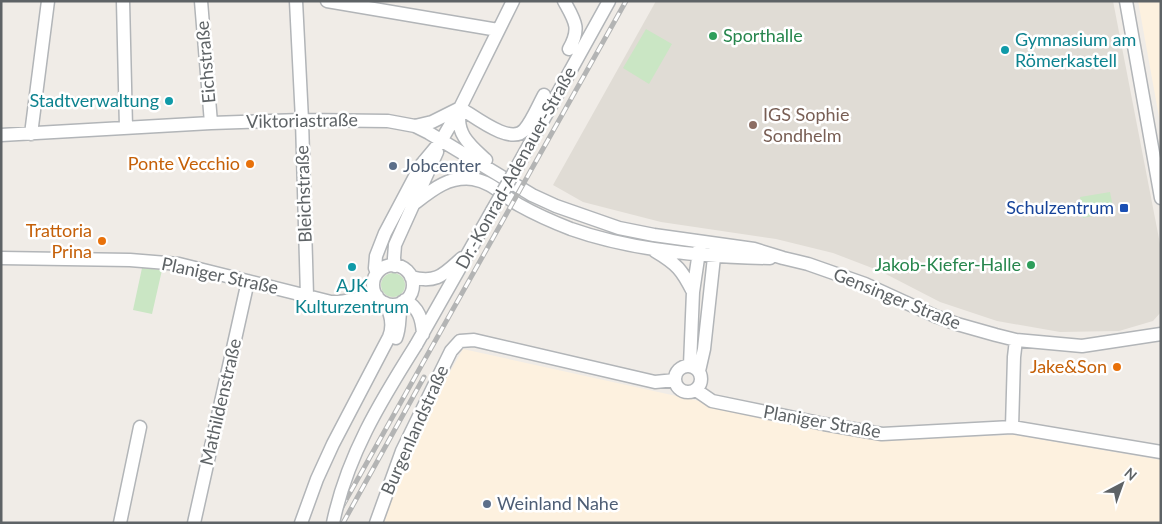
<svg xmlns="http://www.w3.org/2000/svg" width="1162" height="524" font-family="Lato,sans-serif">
<rect width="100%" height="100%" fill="#f0ece7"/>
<!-- commercial -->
<path fill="#fdf1df" d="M1138 1H1161V128Z
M463 349 876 440 1014 435 1161 460V523H384L403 454Z"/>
<!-- education -->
<path fill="#e0dcd5" d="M656 1H1113L1161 249V312L1153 321 1119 331 1060 332 997 321 940 302 880 271 833 253 776 239 661 222 583 202 553 185Z"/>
<!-- green -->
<path fill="#cae6c4" d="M646 29 672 44 649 84 623 68Z
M1110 192 1114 212 1083 218 1080 197Z
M142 268 162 270 152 314 133 310Z
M381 285a12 12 0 1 1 24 0a12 12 0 1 1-24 0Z"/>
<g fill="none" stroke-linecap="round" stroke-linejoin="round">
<!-- minor casing -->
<g stroke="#b2b5b8" stroke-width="15">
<path id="minor" d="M123 1 126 128
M201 1 211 123
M296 1 302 120 307 296
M327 1 498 30
M564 1C575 21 581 28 569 49
M1126 1 1161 198
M460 108C474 116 512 147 525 129 533 119 538 106 544 95
M460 111C455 134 471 146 486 160
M415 126 432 122 458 109
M31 134 48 1
M1 135 211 123 302 120 388 121 415 126 429 133 532 195 556 206 619 228 654 235 754 249 783 258 808 264 865 284 935 316 957 324 996 335 1016 340 1082 346 1161 334
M517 167 609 1
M415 203C433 189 449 176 473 179 492 182 503 196 519 205 535 214 553 222 571 229 633 251 704 257 770 258
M655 251C677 264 682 270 693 292
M1 258 130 260 179 264 331 302C347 303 361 296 377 296
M373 285a20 20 0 1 1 40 0a20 20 0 1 1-40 0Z
M395 266 394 258 395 245 437 152
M377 273 375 268 376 256 385 233 421 165 441 141 460 108 513 1
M411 277C437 284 444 274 462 258
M405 300C419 308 422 319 423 334
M396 338C401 326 398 314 402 302
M416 345 492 211
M690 365 693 292 700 245
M675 379a13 13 0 1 1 26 0a13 13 0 1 1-26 0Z
M699 371 704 349 715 248
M696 390 712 401 824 424 882 434 1012 427 1161 452
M1012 427 1014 357 1016 340
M120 523 140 427
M194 523 248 281
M301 523 317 479 333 444 389 337C394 325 391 314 385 303
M376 523 402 451 451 351 460 341 474 340 655 382 675 380"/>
</g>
<!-- minor -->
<use href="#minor" stroke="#fff" stroke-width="12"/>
<!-- rail casing -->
<g stroke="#b3b4b4" stroke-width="5">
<path id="rail" d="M333 523 626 1
M343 523 424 377"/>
</g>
<!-- rail -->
<use href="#rail" stroke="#fff" stroke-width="3" stroke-dasharray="9" stroke-linecap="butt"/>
<!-- minor-bridge casing -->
<g stroke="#b2b5b8" stroke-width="15" stroke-linecap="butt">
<path id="minor-bridge" d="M492 211 517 167
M333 523C347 456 380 402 416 345"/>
</g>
<!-- minor-bridge -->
<use href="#minor-bridge" stroke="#fff" stroke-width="12"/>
</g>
<!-- markers -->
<g fill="#2e9e5b" stroke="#fff" stroke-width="2">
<circle cx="713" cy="36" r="5"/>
<circle cx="1031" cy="265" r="5"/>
</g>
<g fill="#0f9aa8" stroke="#fff" stroke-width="2">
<circle cx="1005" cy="50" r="5"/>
<circle cx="169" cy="101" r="5"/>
<circle cx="352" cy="267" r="5"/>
</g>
<circle fill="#8d6e63" stroke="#fff" stroke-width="2" cx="753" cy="125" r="5"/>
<g fill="#e8710a" stroke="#fff" stroke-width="2">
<circle cx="250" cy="164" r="5"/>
<circle cx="102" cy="241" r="5"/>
<circle cx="1117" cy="367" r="5"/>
</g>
<g fill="#5c6f8a" stroke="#fff" stroke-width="2">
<circle cx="393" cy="166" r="5"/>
<circle cx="487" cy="504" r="5"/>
</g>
<rect fill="#1a4fb4" stroke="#fff" stroke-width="2" x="1119" y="203" width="10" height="10" rx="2.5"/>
<g text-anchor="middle" stroke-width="5" stroke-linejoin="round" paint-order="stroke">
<!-- leisure labels -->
<g font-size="18" fill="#27864d" stroke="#fff" text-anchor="start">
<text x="723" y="42">Sporthalle</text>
<text x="1021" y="271" text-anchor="end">Jakob-Kiefer-Halle</text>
</g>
<!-- culture labels -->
<g font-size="18" fill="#0d838f" stroke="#fff" text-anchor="start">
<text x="1015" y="46">Gymnasium am<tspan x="1015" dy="21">Römerkastell</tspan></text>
<text x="159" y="107" text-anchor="end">Stadtverwaltung</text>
<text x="352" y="292" text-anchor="middle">AJK<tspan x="352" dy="21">Kulturzentrum</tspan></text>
</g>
<!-- street labels -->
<g font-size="18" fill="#5e6366" stroke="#fff">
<text transform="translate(206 62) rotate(-95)" y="6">Eichstraße</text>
<text transform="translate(302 121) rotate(-1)" y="6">Viktoriastraße</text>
<text transform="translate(516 168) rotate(-61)" y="6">Dr.-Konrad-Adenauer-Straße</text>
<text transform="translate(304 194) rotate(-92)" y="6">Bleichstraße</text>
<text transform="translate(220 276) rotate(12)" y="6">Planiger Straße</text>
<text transform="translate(897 299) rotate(22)" y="6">Gensinger Straße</text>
<text transform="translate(221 402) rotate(-77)" y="6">Mathildenstraße</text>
<text transform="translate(822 422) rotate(10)" y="6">Planiger Straße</text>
<text transform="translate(415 430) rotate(-66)" y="6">Burgenlandstraße</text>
</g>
<!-- education labels -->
<g font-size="18" fill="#785e54" stroke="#fff" text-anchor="start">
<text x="763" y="121">IGS Sophie<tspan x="763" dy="21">Sondhelm</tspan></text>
</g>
<!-- food labels -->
<g font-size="18" fill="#c56008" stroke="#fff" text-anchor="end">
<text x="240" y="170">Ponte Vecchio</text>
<text x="92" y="237">Trattoria<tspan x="92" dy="21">Prina</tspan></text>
<text x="1107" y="373">Jake&amp;Son</text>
</g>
<!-- service labels -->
<g font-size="18" fill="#4e5e75" stroke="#fff" text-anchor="start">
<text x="403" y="172">Jobcenter</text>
<text x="497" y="510">Weinland Nahe</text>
</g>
<!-- transit labels -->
<g font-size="18" fill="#164399" stroke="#fff" text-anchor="end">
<text x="1114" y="214">Schulzentrum</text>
</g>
</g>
<!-- border -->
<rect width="1162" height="524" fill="none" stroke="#5e6366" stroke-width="5"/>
<!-- north arrow -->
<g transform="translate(1122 484) rotate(41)" stroke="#ffffff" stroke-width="4" paint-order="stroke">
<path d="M0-4L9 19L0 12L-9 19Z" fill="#5e6366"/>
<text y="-8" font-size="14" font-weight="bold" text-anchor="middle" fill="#5e6366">N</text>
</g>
</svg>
